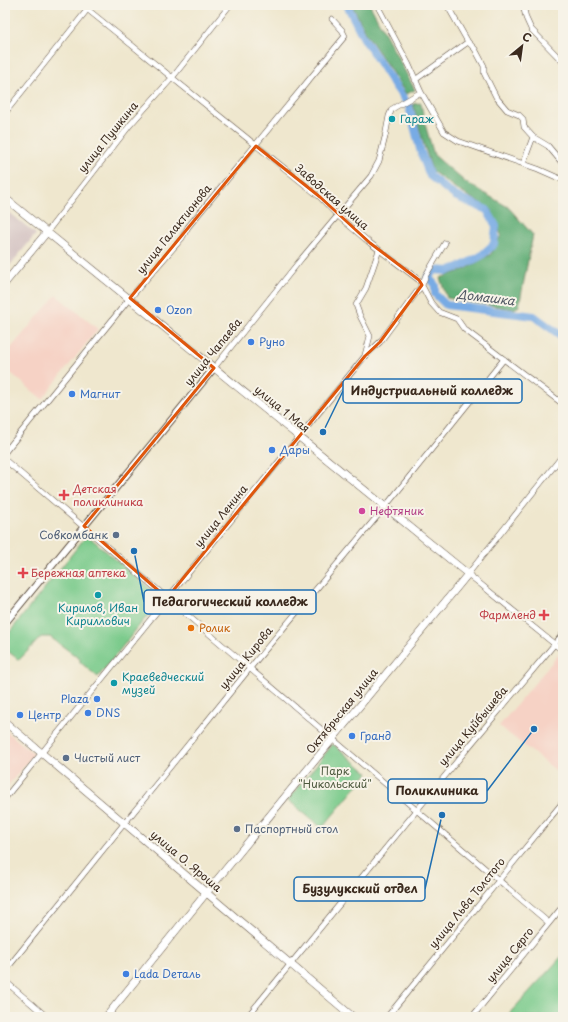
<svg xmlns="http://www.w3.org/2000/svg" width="568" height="1022" font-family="'Playpen Sans',sans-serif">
<rect width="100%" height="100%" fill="#f7f3e8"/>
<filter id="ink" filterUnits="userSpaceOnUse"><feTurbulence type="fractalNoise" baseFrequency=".025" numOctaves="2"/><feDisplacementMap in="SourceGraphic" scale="8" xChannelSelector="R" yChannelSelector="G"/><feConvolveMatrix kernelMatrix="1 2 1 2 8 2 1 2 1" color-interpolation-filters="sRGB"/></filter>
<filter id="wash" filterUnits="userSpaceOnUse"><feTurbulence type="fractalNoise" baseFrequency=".012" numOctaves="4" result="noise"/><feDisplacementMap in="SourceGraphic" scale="16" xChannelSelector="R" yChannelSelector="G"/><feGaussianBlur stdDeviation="0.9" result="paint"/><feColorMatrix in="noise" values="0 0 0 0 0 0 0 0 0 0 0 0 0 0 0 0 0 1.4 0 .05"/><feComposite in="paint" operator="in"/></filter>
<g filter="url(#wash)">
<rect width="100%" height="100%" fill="#efe7ce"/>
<!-- built -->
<path fill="#f6d2c5" d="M56 295 98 329 42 399 5 368V355Z
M558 655 563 660V776L499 726Z
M5 730 34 754 5 789Z"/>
<!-- industrial -->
<path fill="#d1bfbf" d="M5 209 36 234 5 271Z"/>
<!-- green -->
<path fill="#7bcb8c" stroke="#5b7a55" d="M87 535 157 595 159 601 98 677 80 662V659L50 637H41L19 660 5 649V638Z
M333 744 368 773 322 828 288 800Z
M563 955V1017H506Z"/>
<!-- forest -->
<path fill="#64af78" stroke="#506c4b" d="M352 5H370L415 90 406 94 366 33Z
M421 103 425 124 434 155 465 182 508 207 533 235 519 306 514 309 447 298 440 278 466 269 491 254 501 235 491 209 459 191 432 171 422 138 413 104Z"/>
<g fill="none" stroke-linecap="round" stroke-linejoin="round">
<!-- river -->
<path stroke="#78abe4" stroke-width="8" d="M347 5 363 37 390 79 409 106 421 153 430 176 455 196 487 210 496 226 494 244 481 256 464 265 448 271 435 270 428 277 435 285V294L446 305 534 316 563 337"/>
</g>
</g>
<g filter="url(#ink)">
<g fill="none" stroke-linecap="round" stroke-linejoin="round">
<!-- minor casing -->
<g stroke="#564638" stroke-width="6">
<path id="minor" d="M82 5 320 197 338 216 370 243 419 280 431 303 439 312 457 319 464 329 563 404
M377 5 409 65 421 92 444 132 458 141 538 169 563 180
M447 5 468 42 475 49 484 66V73L496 97 507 110 519 115 523 119 524 127 533 137 548 146 563 164
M523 5 526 18 531 29 563 62
M415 80 468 42
M5 113 91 5
M523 164 533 137
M47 232 130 125 172 78 230 5
M365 355 370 336 360 316 356 305 366 288 379 250
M214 368 302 258 371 176 379 161 385 137 389 116 392 109 421 92
M5 452 130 298 182 238 188 227 345 36 342 30 332 19
M563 455 468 574 563 651
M5 460 549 923
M5 798 299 437 365 356 380 342 422 285 426 275 445 243
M5 971 250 668 385 507 504 359
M5 981 47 1017
M247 1017 472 743 563 634
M387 1017 563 802
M472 1017 563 906"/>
</g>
<!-- tertiary casing -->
<g stroke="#564638" stroke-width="8">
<path id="tertiary" d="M5 623 214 368"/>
</g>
<!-- secondary casing -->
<g stroke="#564638" stroke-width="8">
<path id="secondary" d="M5 198C160 323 314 449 468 574L207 892 106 1017
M5 283 47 232
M5 722 353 1017"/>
</g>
<!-- minor -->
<use href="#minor" stroke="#fff" stroke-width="5"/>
<!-- tertiary -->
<use href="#tertiary" stroke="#fff" stroke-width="6"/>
<!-- secondary -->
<use href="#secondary" stroke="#fff" stroke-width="7"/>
</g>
</g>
<!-- marked area -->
<path fill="none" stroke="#df570d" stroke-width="3" stroke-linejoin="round" d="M256 146 320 197 370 243 419 280 422 285 380 342 365 356 167 598 84 526 214 368 130 298Z"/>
<!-- markers -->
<g fill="#0f9aa8" stroke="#f7f3e8" stroke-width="1.5">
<circle cx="392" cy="119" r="4"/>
<circle cx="98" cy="595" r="4"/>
<circle cx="114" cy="683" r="4"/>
</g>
<g fill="#3f7fe0" stroke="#f7f3e8" stroke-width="1.5">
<circle cx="158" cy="310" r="4"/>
<circle cx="251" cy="342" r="4"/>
<circle cx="72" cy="394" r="4"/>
<circle cx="272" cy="450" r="4"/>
<circle cx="97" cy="699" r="4"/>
<circle cx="88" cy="713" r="4"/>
<circle cx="20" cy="715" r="4"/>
<circle cx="352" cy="736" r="4"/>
<circle cx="126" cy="974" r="4"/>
</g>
<g fill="#e0444e" stroke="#f7f3e8" stroke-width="1.5">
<path d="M62 489h4v4h4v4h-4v4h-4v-4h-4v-4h4z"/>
<path d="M21 567h4v4h4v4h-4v4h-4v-4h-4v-4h4z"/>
<path d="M542 609h4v4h4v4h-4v4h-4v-4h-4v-4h4z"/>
</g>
<circle fill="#d1479c" stroke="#f7f3e8" stroke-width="1.5" cx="362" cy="511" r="4"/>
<g fill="#5c6f8a" stroke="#f7f3e8" stroke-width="1.5">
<circle cx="116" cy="535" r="4"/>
<circle cx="66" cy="758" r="4"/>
<circle cx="237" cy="829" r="4"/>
</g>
<circle fill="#e8710a" stroke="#f7f3e8" stroke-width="1.5" cx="191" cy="628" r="4"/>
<g text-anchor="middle" stroke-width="4" stroke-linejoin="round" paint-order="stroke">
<!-- culture labels -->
<g font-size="11" fill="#0d838f" stroke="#f7f3e8" text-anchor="start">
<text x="400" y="123">Гараж</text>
<text x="98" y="612" text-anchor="middle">Кирилов, Иван<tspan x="98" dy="13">Кириллович</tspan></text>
<text x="122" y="681">Краеведческий<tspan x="122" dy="13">музей</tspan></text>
</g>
<!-- street labels -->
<g font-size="11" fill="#3b2a1e" stroke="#f7f3e8">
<text transform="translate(108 137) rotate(-51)" y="4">улица Пушкина</text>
<text transform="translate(332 197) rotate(41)" y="4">Заводская улица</text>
<text transform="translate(174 229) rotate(-51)" y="4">улица Галактионова</text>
<text transform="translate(213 352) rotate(-51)" y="4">улица Чапаева</text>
<text transform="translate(282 409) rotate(39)" y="4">улица 1 Мая</text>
<text transform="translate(221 516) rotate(-51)" y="4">улица Ленина</text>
<text transform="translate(246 658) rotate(-51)" y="4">улица Кирова</text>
<text transform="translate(342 711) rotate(-51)" y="4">Октябрьская улица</text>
<text transform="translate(473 726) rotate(-50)" y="4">улица Куйбышева</text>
<text transform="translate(186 861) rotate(40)" y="4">улица О. Яроша</text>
<text transform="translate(467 903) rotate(-51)" y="4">улица Льва Толстого</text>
<text transform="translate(510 955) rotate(-51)" y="4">улица Серго</text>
</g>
<!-- shop labels -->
<g font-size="11" fill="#366cbe" stroke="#f7f3e8" text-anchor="start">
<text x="166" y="314">Ozon</text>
<text x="259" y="346">Руно</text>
<text x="80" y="398">Магнит</text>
<text x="280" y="454">Дары</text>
<text x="89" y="703" text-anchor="end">Plaza</text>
<text x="96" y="717">DNS</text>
<text x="28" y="719">Центр</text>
<text x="360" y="740">Гранд</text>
<text x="134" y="978">Lada Dеталь</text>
</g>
<!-- health labels -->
<g font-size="11" fill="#be3a42" stroke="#f7f3e8" text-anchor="start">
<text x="73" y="493">Детская<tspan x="73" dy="13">поликлиника</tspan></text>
<text x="31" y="577">Бережная аптека</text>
<text x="536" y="619" text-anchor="end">Фармленд</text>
</g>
<!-- hotel labels -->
<g font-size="11" fill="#b23c85" stroke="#f7f3e8" text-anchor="start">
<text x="370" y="515">Нефтяник</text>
</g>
<!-- service labels -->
<g font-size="11" fill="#4e5e75" stroke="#f7f3e8" text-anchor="start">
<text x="108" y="539" text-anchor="end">Совкомбанк</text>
<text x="74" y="762">Чистый лист</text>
<text x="245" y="833">Паспортный стол</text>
</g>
<!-- food labels -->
<g font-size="11" fill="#c56008" stroke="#f7f3e8" text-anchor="start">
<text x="199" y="632">Ролик</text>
</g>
<!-- park labels -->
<g font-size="11" fill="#4e5a3f" stroke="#f7f3e8">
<text x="335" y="775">Парк<tspan x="335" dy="13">"Никольский"</tspan></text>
</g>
<!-- water labels -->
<g font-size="12" font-style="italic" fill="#505763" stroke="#f7f3e8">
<text transform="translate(486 298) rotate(7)" y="4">Домашка</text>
</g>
</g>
<!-- callouts -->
<path fill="none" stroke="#1f6fb2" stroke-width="1.5" d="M323 432L343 391M134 551L144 602M534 729L487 791M442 815L425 889"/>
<g fill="#1f6fb2" stroke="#f7f3e8" stroke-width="1.5">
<circle cx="323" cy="432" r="4"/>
<circle cx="134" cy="551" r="4"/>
<circle cx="534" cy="729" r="4"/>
<circle cx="442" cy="815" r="4"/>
</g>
<g fill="#f7f3e8" stroke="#1f6fb2" stroke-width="1.5">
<rect x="343" y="379" width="179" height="24" rx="4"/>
<rect x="144" y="590" width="172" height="24" rx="4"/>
<rect x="388" y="779" width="99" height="24" rx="4"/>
<rect x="294" y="877" width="131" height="24" rx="4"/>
</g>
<g font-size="12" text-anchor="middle" font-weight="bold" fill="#3b2a1e">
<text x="432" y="395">Индустриальный колледж</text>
<text x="230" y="606">Педагогический колледж</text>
<text x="437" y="795">Поликлиника</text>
<text x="360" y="893">Бузулукский отдел</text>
</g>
<!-- margin -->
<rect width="568" height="1022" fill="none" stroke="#f7f3e8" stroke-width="20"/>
<!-- north arrow -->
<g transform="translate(522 46) rotate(29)" stroke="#f7f3e8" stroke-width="3" paint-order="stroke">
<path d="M0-3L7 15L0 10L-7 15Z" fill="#3b2a1e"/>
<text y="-6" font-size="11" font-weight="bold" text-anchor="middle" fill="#3b2a1e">С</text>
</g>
</svg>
